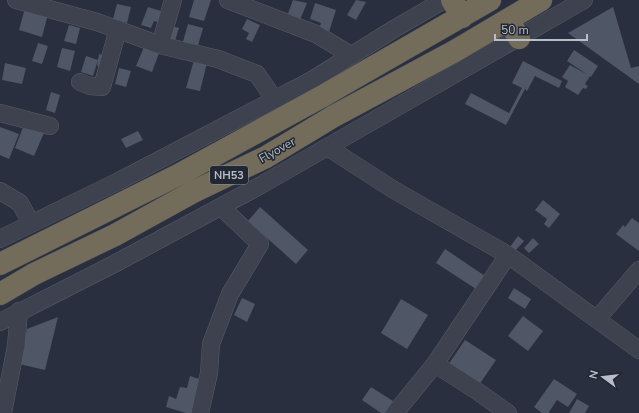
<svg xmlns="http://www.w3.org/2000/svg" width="639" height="413" font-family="'Nunito Sans',sans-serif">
<rect width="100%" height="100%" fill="#292f3e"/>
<!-- building -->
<path fill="#4f5666" d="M194 0H211L204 21 189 17Z
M293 0 307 3 300 20 287 16Z
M356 0 366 2 356 20 347 15Z
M315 3 336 10 329 32 319 29 321 23 310 19Z
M117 4 131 7 127 23 113 19Z
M148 7 164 12 160 23 154 21 151 28 141 25Z
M613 7 631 68 639 66V84L568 33Z
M25 8 48 14 42 37 19 30Z
M247 19 260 25 252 42 246 39 249 33 242 29Z
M188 24 203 28 197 49 182 45Z
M69 25 80 28 76 44 64 41Z
M171 26 179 28 174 44 167 42Z
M38 43 48 46 42 64 32 61Z
M144 47 159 53 152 72 136 66Z
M62 48 75 51 70 71 57 67Z
M574 50 598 66 591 77 567 61Z
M99 54 108 56 106 68 97 66Z
M86 56 98 60 93 76 81 72Z
M194 60 207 63 200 91 186 88Z
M523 61 562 81 559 88 535 76 527 91 525 89 506 125 465 104 471 93 509 113 522 88 512 83Z
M5 63 26 68 22 84 2 80Z
M570 65 590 76 585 84 588 86 586 89 583 88 578 95 565 87 568 81 562 77Z
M119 68 131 71 126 87 115 84Z
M51 92 60 95 55 113 46 110Z
M24 125 44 133 34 156 15 148Z
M0 127 19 134 9 159 0 155Z
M138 131 143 140 126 148 121 139Z
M543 200 560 214 549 228 544 224 547 219 535 210Z
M260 207 308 250 296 264 248 221Z
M632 218 639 223V251L616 234 623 225 625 227Z
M518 236 524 241 515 251 510 247Z
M533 238 539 244 529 253 524 248Z
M445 249 485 276 476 289 436 263Z
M514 288 531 299 525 309 508 298Z
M242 298 255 304 247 322 234 315Z
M401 299 428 315 407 349 381 333Z
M523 316 543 331 528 351 508 336Z
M58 317 45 370 19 364 27 329Z
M465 340 496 360 479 385 448 365Z
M190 376 202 380 193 413H186L166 407 169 396 176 399 180 387 187 388Z
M554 379 577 394 568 407 557 400 549 412 550 413H542L534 407Z
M371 387 393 401 385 413H381L362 400Z
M577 399 589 406 585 413H569Z"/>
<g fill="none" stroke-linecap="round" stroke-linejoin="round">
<!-- minor casing -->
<g stroke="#575d69" stroke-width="18">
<path id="minor" d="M16 0 97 22 160 45 218 59 257 74 274 99
M228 0 316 34 351 55
M160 45 173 0
M80 82 90 86 102 87 118 29
M0 113 50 126
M327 147 394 190 508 255 639 350
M0 191 20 203 31 223
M0 239 117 182 312 80 394 29 444 0
M597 319 639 270
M0 322 116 263 261 185 584 0
M435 364 477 391 508 413
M3 413 16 346 19 311
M200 413 209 373 211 344 230 294 260 244 221 207
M395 413 435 364 508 255"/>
</g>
<!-- highway casing -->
<g stroke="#444a56" stroke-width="23">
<path id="highway" d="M452 0 462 17
M508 20 519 38
M0 264 182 173 321 97 490 0
M0 294 34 274 115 235 193 192 266 157 334 116 455 51 541 0"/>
</g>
<!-- minor -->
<use href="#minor" stroke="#3d424e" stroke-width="17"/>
<!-- highway -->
<use href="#highway" stroke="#736c5b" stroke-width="22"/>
</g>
<g text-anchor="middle" stroke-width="3" stroke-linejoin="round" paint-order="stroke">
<!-- shield labels -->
<rect fill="#212733" stroke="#8b909c" stroke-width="1" x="210" y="166" width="38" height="18" rx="3"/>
<g font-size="11" font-weight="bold" fill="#b9bdc9">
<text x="229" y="179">NH53</text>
</g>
<!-- street labels -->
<g font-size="12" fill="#b9bdc9" stroke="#212733">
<text transform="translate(277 150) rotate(-29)" y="4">Flyover</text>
</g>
</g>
<!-- north arrow -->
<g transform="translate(603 377) rotate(285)" stroke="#212733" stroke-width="3" paint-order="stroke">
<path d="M0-3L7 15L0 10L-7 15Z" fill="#b9bdc9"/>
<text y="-6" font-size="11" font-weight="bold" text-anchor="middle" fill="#b9bdc9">N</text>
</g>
<!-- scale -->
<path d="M495 34v6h92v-6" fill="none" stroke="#b9bdc9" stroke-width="2"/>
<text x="501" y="34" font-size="12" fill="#b9bdc9" stroke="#212733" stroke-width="3" paint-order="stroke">50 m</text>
</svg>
